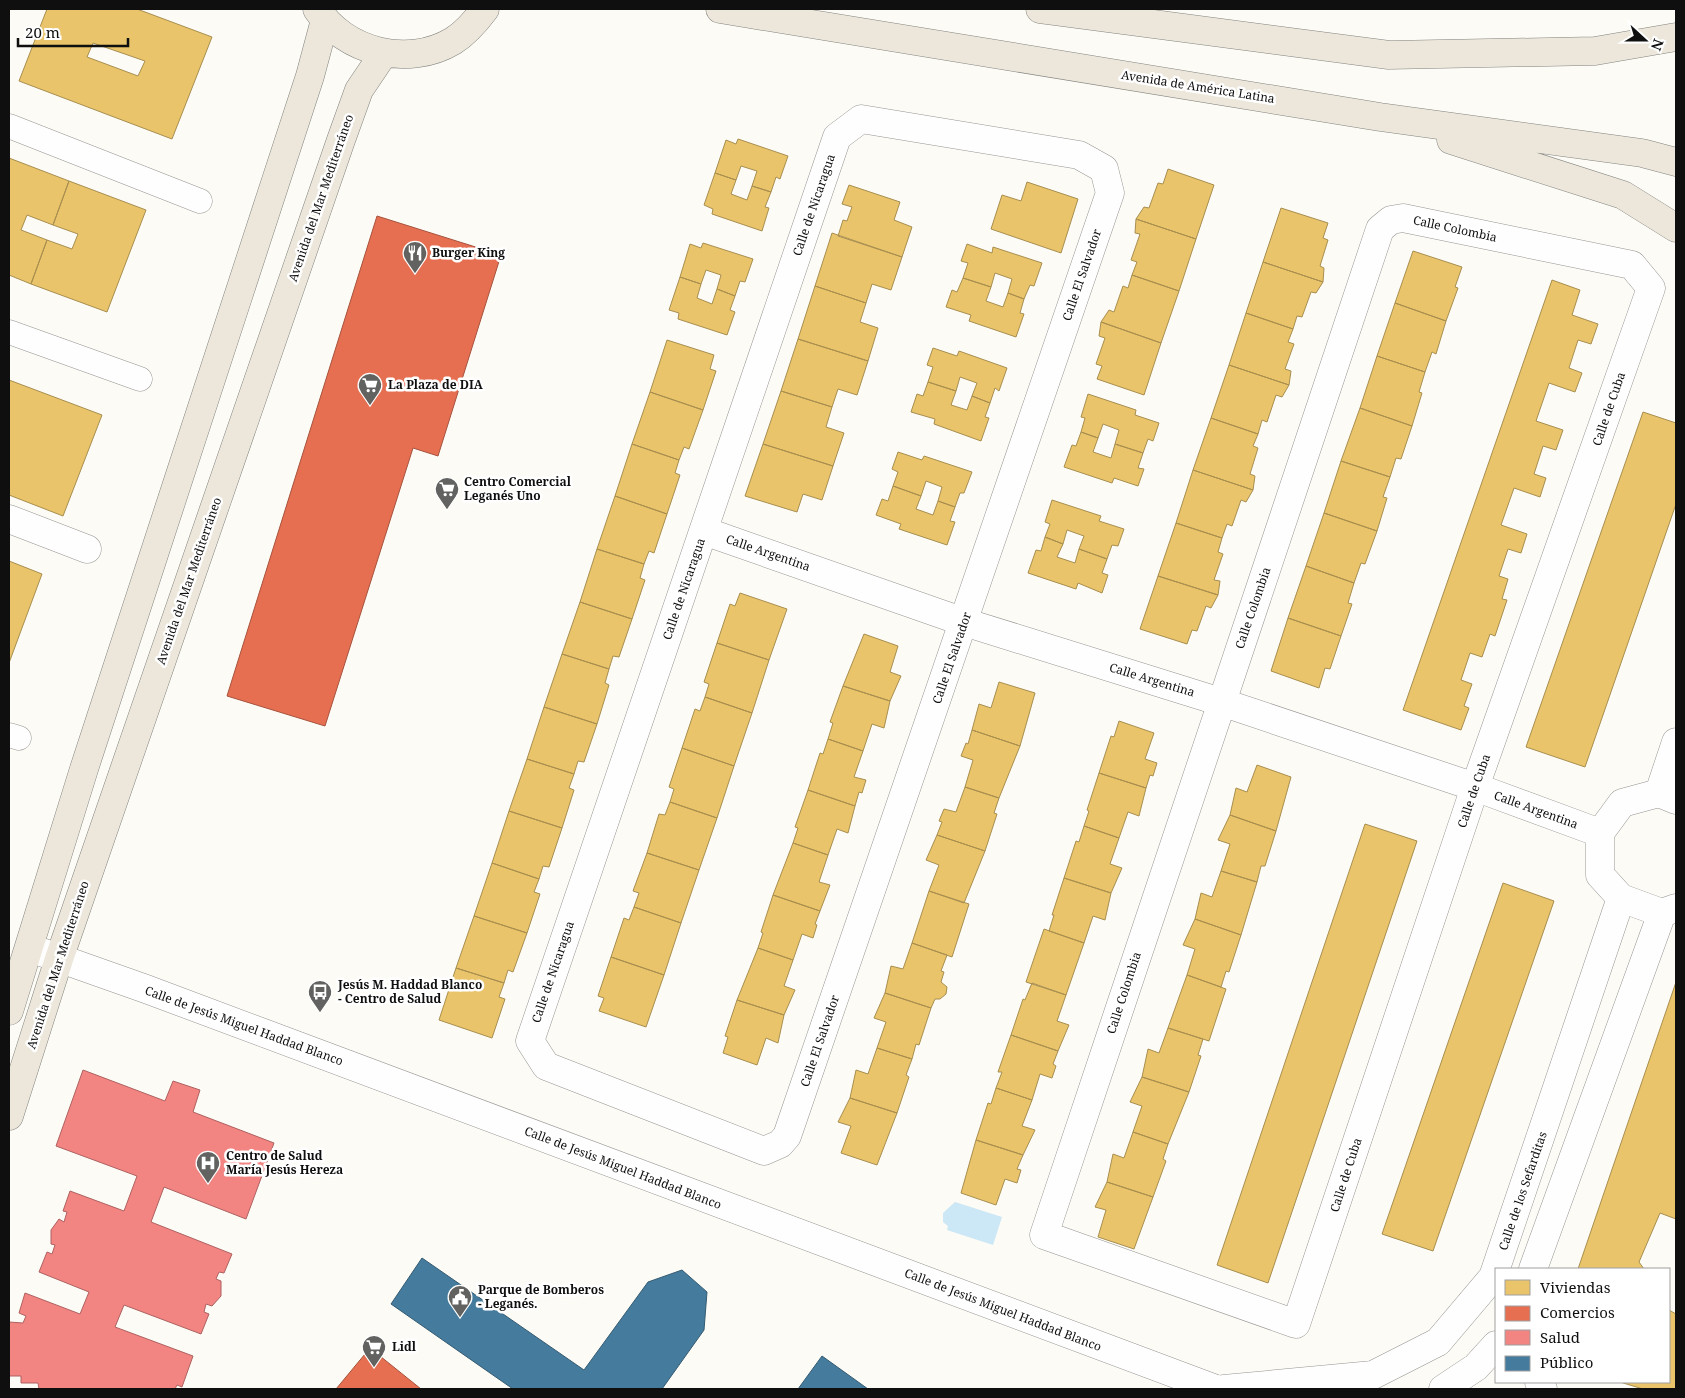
<svg xmlns="http://www.w3.org/2000/svg" width="1685" height="1398" font-family="'Noto Serif',serif">
<rect width="100%" height="100%" fill="#fcfbf5"/>
<!-- water -->
<path fill="#cce7f5" d="M955 1202 1002 1217 993 1245 947 1230 948 1226 943 1222V1213Z"/>
<!-- homes -->
<path fill="#e9c46a" stroke="#a88e4f" fill-rule="evenodd" d="M47 9H137L212 37 172 139 19 81ZM93 43 145 61 138 76 87 57Z
M738 139 788 156 780 179 776 177 771 192 752 186 757 171 741 166 736 180 715 173 726 140 736 144Z
M9 158 69 181 53 225 27 215 21 230 47 240 31 284 9 275Z
M1168 169 1214 185 1196 239 1136 219 1144 207 1149 208 1158 183 1163 184Z
M715 173 736 180 731 194 747 200 752 186 771 192 765 207 769 208 762 231 712 214 713 209 704 205Z
M69 181 146 210 107 312 31 284 47 240 72 249 78 234 53 225Z
M1027 182 1078 199 1061 253 991 229 1002 195 1021 201Z
M849 185 900 202 894 220 912 227 902 257 838 236 843 220 847 221 852 207 842 204Z
M1281 208 1328 223 1323 238 1328 240 1320 266 1324 268 1323 282 1263 262Z
M1136 219 1196 239 1179 291 1132 275 1137 262 1131 260 1140 234 1135 233Z
M832 233 902 257 891 290 872 284 866 303 815 286Z
M703 243 753 259 745 282 740 281 735 296 717 289 721 275 706 270 701 284 680 277 690 244 701 248Z
M967 244 992 253 993 247 1042 263 1034 286 1030 285 1024 299 1008 293 1012 279 995 273 991 287 963 278 968 263 961 261Z
M1413 251 1462 267 1455 287 1458 288 1446 321 1395 303Z
M1263 262 1323 282 1316 293 1311 292 1302 317 1297 316 1293 329 1246 313Z
M1132 275 1179 291 1161 343 1101 322 1109 310 1114 312 1123 286 1128 288Z
M680 277 701 284 697 298 712 304 717 289 735 296 730 310 735 312 727 335 678 319 679 313 669 310Z
M963 278 991 287 986 301 1003 307 1008 293 1024 299 1020 313 1024 314 1016 337 969 321 971 315 946 307 952 290 957 292Z
M1552 280 1580 290 1572 315 1598 324 1591 344 1578 340 1569 368 1582 373 1575 392 1549 383 1536 421 1563 430 1556 450 1543 446 1534 474 1546 478 1540 497 1514 488 1501 525 1527 534 1521 553 1508 549 1499 576 1508 579 1502 599 1507 600 1495 636 1490 634 1482 657 1470 653 1461 680 1472 684 1464 706 1469 708 1461 730 1403 710Z
M815 286 866 303 860 322 878 328 868 361 798 339Z
M1395 303 1446 321 1436 354 1432 352 1425 372 1377 356Z
M1246 313 1293 329 1288 342 1294 344 1285 369 1291 371 1289 385 1229 365Z
M1101 322 1161 343 1144 395 1097 379 1102 366 1096 364 1105 338 1099 336Z
M798 339 868 361 857 395 838 389 832 407 781 391Z
M667 340 714 355 710 369 716 371 703 410 650 392Z
M933 348 957 356 959 351 1007 368 999 391 995 388 990 403 972 396 977 383 960 377 956 391 928 382 933 367 927 365Z
M1377 356 1425 372 1419 392 1422 393 1412 426 1360 408Z
M1229 365 1289 385 1282 397 1276 395 1267 422 1262 420 1258 434 1211 418Z
M9 380 102 415 63 516 9 495Z
M928 382 956 391 951 405 967 410 972 396 990 403 985 417 989 418 981 441 934 424 935 419 911 412 917 394 923 396Z
M781 391 832 407 826 427 844 433 833 466 763 444Z
M650 392 703 410 689 449 684 447 679 460 632 444Z
M1088 394 1136 410 1135 415 1159 423 1153 441 1148 439 1143 453 1115 444 1119 430 1103 424 1098 438 1081 432 1085 418 1081 417Z
M1360 408 1412 426 1401 459 1396 458 1390 477 1341 461Z
M1643 412 1676 423V504L1585 767 1526 747Z
M1211 418 1258 434 1253 446 1258 448 1250 474 1255 476 1253 490 1193 470Z
M1081 432 1098 438 1093 452 1111 458 1115 444 1143 453 1138 468 1144 469 1138 486 1114 478 1112 483 1064 467 1072 445 1076 446Z
M632 444 679 460 675 473 680 475 667 514 615 496Z
M763 444 833 466 822 500 803 494 797 512 745 496Z
M898 452 922 460 924 456 972 472 964 493H960L955 507 938 501 942 487 926 481 921 496 893 486 898 472 892 469Z
M1341 461 1390 477 1383 497 1387 498 1377 531 1324 513Z
M1193 470 1253 490 1246 502 1241 500 1232 526 1227 524 1222 538 1176 523Z
M893 486 921 496 916 509 933 515 938 501 955 507 950 521 955 522 947 545 899 529 901 524 876 515 882 499 888 501Z
M615 496 667 514 654 553 649 551 644 564 597 549Z
M1052 500 1101 516 1099 521 1124 529 1118 546 1112 545 1107 559 1079 549 1084 536 1067 530 1063 544 1045 537 1050 524 1045 522Z
M1324 513 1377 531 1365 564 1361 563 1354 583 1306 566Z
M1176 523 1222 538 1218 552 1223 554 1214 580 1220 581 1218 595 1158 576Z
M1045 537 1063 544 1057 557 1075 563 1079 549 1107 559 1102 573 1108 575 1102 593 1078 583 1076 589 1028 573 1036 550 1041 551Z
M597 549 644 564 640 578 645 580 632 619 580 602Z
M9 561 42 574 9 663Z
M1306 566 1354 583 1348 603 1352 604 1341 636 1288 618Z
M1158 576 1218 595 1211 608 1206 606 1197 631 1192 630 1187 644 1140 629Z
M740 593 787 609 769 660 717 643 730 604 735 606Z
M580 602 632 619 619 657 613 656 609 669 562 654Z
M1288 618 1341 636 1330 669 1325 668 1319 688 1271 671Z
M864 634 898 646 890 672 901 676 890 701 843 686Z
M717 643 769 660 752 713 705 697 709 684 704 682Z
M562 654 609 669 605 683 609 685 597 724 544 707Z
M999 682 1035 693 1020 746 972 730 979 704 991 708Z
M843 686 890 701 884 728 872 724 863 751 828 739 833 723 830 722Z
M705 697 752 713 734 766 682 748 695 709 700 711Z
M544 707 597 724 584 762 578 761 574 774 527 759Z
M1119 721 1154 733 1145 759 1157 763 1153 776 1150 775 1146 788 1099 773 1111 736 1114 737Z
M972 730 1020 746 999 798 965 787 973 760 961 756 966 743 968 744Z
M828 739 863 751 854 777 866 780 862 793 859 792 855 806 808 790 820 753 823 754Z
M682 748 734 766 717 818 670 802 674 789 669 787Z
M527 759 574 774 569 788 574 790 562 828 509 811Z
M1257 765 1291 777 1276 831 1230 815 1236 788 1247 792Z
M1099 773 1146 788 1139 816 1128 812 1119 838 1084 826 1089 811 1087 810Z
M965 787 999 798 994 813 997 814 985 851 937 835 942 822 939 821 944 809 956 812Z
M808 790 855 806 848 833 837 829 828 855 793 843 798 828 795 827Z
M670 802 717 818 699 870 647 853 659 814 665 815Z
M509 811 562 828 549 867 543 866 539 879 492 863Z
M1230 815 1276 831 1265 866H1261L1257 882 1221 871 1230 844 1218 840Z
M1365 824 1417 841 1268 1283 1217 1265Z
M1084 826 1119 838 1110 864 1122 868 1111 893 1064 878 1076 841 1079 842Z
M937 835 985 851 964 903 929 891 939 865 926 860Z
M793 843 828 855 819 882 830 885 820 911 773 895Z
M647 853 699 870 681 923 634 907 639 893 633 891Z
M492 863 539 879 534 892 540 894 527 933 474 916Z
M1221 871 1257 882 1241 935 1195 919 1201 893 1212 897Z
M1064 878 1111 893 1105 920 1093 916 1084 943 1049 931 1054 915H1052Z
M1503 883 1554 901 1433 1251 1382 1234Z
M929 891 969 904 952 957 912 943Z
M773 895 820 911 815 924 817 925 813 938 802 934 793 960 758 948 763 933 761 932Z
M634 907 681 923 664 975 611 957 624 918 629 920Z
M474 916 527 933 513 972 508 970 504 983 456 968Z
M1195 919 1241 935 1229 972 1226 971 1221 987 1187 975 1195 949 1183 945Z
M1044 929 1084 943 1066 995 1026 982Z
M912 943 947 955 941 971 944 972 941 982 947 987 946 994 940 999H935L931 1008 885 993 891 966 903 969Z
M758 948 793 960 784 986 795 990 784 1015 737 1000Z
M611 957 664 975 646 1027 599 1011 604 998 598 996Z
M456 968 504 983 499 997 505 999 492 1038 439 1020Z
M1187 975 1226 989 1209 1041 1168 1028Z
M1676 982V1219L1660 1213 1639 1262 1644 1269H1578Z
M1032 983 1066 995 1057 1021 1069 1025 1058 1051 1011 1035 1023 999 1025 1000Z
M885 993 931 1008 919 1045 916 1044 912 1059 877 1048 886 1022 874 1018Z
M737 1000 784 1015 778 1043 766 1038 757 1065 723 1053 728 1037 725 1036Z
M1168 1028 1203 1039 1198 1055 1201 1056 1189 1092 1142 1077 1148 1049 1159 1053Z
M1011 1035 1058 1051 1053 1064 1056 1066 1052 1078 1040 1074 1032 1100 996 1088 1002 1072H998Z
M877 1048 912 1059 906 1075 909 1077 897 1113 850 1098 856 1070 868 1074Z
M1142 1077 1189 1092 1168 1144 1133 1132 1142 1106 1130 1102Z
M996 1088 1032 1100 1022 1126 1035 1130 1023 1155 976 1140 988 1103 991 1104Z
M850 1098 897 1113 877 1165 841 1153 851 1126 838 1122Z
M1133 1132 1168 1144 1163 1159 1166 1161 1153 1197 1107 1182 1113 1154 1124 1158Z
M976 1140 1023 1155 1017 1169 1021 1170 1017 1183 1005 1179 996 1205 961 1193Z
M1107 1182 1153 1197 1134 1249 1098 1237 1106 1210 1095 1207Z
M1669 1310 1676 1314V1389H1643L1620 1382H1669Z"/>
<!-- shops -->
<path fill="#e76f51" stroke="#a6523d" d="M377 216 501 255 438 456 413 448 325 726 227 696Z
M370 1348 421 1389H336Z"/>
<!-- health -->
<path fill="#f28482" stroke="#ae6160" d="M83 1070 165 1101 173 1081 200 1090 193 1112 274 1143 246 1219 164 1187 151 1222 232 1254 224 1273 219 1272 216 1279 221 1281V1296L212 1306 206 1304 204 1312 209 1314 201 1334 124 1305 115 1327 193 1356 182 1387 177 1385 175 1389H39L38 1383H21V1376H9V1322L23 1323 26 1316 19 1313 25 1293 80 1314 89 1292 39 1272 47 1252 52 1254 55 1245 51 1244V1230L59 1219 64 1222 67 1212 63 1211 70 1191 124 1211 137 1176 56 1146Z"/>
<!-- public -->
<path fill="#457b9d" stroke="#355b72" d="M422 1258 584 1370 648 1282 682 1270 707 1292 704 1330 662 1389H513L391 1304Z
M822 1356 868 1389H798Z"/>
<g fill="none" stroke-linecap="round" stroke-linejoin="round">
<!-- pedestrian casing -->
<g stroke="#969593" stroke-width="25">
<path id="pedestrian" d="M9 126 200 201
M9 332 140 379
M9 735 19 738"/>
</g>
<!-- minor casing -->
<g stroke="#969593" stroke-width="29">
<path id="minor" d="M861 119 1079 155 1104 169 1110 193 787 1136 780 1144 764 1151 546 1066 530 1041 837 137Z
M1403 218 1632 265 1651 288 1475 787 1296 1324 1044 1235 1380 229 1391 220Z
M9 519 87 549
M704 531 964 622 1221 702 1475 787 1600 833
M1659 793 1676 742
M1676 800 1659 793 1622 803 1600 833V875L1621 898 1662 913 1676 908
M30 948 146 989 1216 1389
M1533 1269 1662 913
M1539 1382 1543 1389
M1224 1389 1373 1375 1438 1342 1493 1277 1621 898
M1443 1389 1476 1367 1496 1345"/>
</g>
<!-- primary casing -->
<g stroke="#838380" stroke-width="29">
<path id="primary" d="M317 9C345 52 408 68 453 41 466 33 476 21 485 9
M720 9 1380 117 1642 153 1676 162
M1040 9 1389 55 1595 51 1676 37
M1451 140 1623 195 1676 228
M9 1011 84 769 310 76 325 20
M9 1116 59 959 341 140 359 90 384 53"/>
</g>
<!-- pedestrian -->
<use href="#pedestrian" stroke="#fffefe" stroke-width="24"/>
<!-- minor -->
<use href="#minor" stroke="#fffefe" stroke-width="28"/>
<!-- primary -->
<use href="#primary" stroke="#ece7da" stroke-width="28"/>
</g>
<!-- icons -->
<defs>
<g id="restaurant-pin" transform="scale(1.25)"><path d="M0 17L-7.5 6A9.5 9.5 0 1 1 7.5 6Z" fill="#626260" stroke="#fff"/><path d="M-5-6h1v4h1v-4h1v4h1v-4h1v5L-1.5 .5V6h-2V.5L-5-1ZM5-6V6H3V1.5H1.5Q1.5-4 5-6Z" fill="#fff"/></g>
<g id="supermarket-pin" transform="scale(1.25)"><path d="M0 17L-7.5 6A9.5 9.5 0 1 1 7.5 6Z" fill="#626260" stroke="#fff"/><path d="M-6-5.5h2.5l.6 2H6L4.5 2H-2.5L-4.4-4H-6ZM-1.5 3.2a1.3 1.3 0 1 0 .1 0ZM3 3.2a1.3 1.3 0 1 0 .1 0Z" fill="#fff"/></g>
<g id="bus-pin" transform="scale(1.25)"><path d="M0 17L-7.5 6A9.5 9.5 0 1 1 7.5 6Z" fill="#626260" stroke="#fff"/><path d="M-5-6H5V4H4V6H2V4H-2V6H-4V4H-5ZM-3.5-4V0h7V-4ZM-3.5 1.2v1.5H-2V1.2ZM2 1.2v1.5H3.5V1.2Z" fill="#fff"/></g>
<g id="hospital-pin" transform="scale(1.25)"><path d="M0 17L-7.5 6A9.5 9.5 0 1 1 7.5 6Z" fill="#626260" stroke="#fff"/><path d="M-5-5h3v3.5h4V-5h3V5h-3V1.5h-4V5h-3Z" fill="#fff"/></g>
<g id="civic-pin" transform="scale(1.25)"><path d="M0 17L-7.5 6A9.5 9.5 0 1 1 7.5 6Z" fill="#626260" stroke="#fff"/><path d="M-.6-6.5H3V-4.5H.6V-3L4-1V1h2V6H-6V1h2V-1L-.6-3ZM-1.2 2.5V6h2.4V2.5Z" fill="#fff"/></g>
</defs>
<g fill-rule="evenodd">
<use href="#restaurant-pin" x="415" y="253"/>
<use href="#supermarket-pin" x="370" y="385"/>
<use href="#supermarket-pin" x="447" y="489"/>
<use href="#bus-pin" x="320" y="992"/>
<use href="#hospital-pin" x="208" y="1163"/>
<use href="#civic-pin" x="460" y="1297"/>
<use href="#supermarket-pin" x="374" y="1347"/>
</g>
<g text-anchor="middle" stroke-width="5" stroke-linejoin="round" paint-order="stroke">
<!-- street labels -->
<g font-size="12" fill="#0f0f0f" stroke="#fff">
<text transform="translate(1198 87) rotate(9)" y="4">Avenida de América Latina</text>
<text transform="translate(321 198) rotate(-71)" y="4">Avenida del Mar Mediterráneo</text>
<text transform="translate(814 205) rotate(-71)" y="4">Calle de Nicaragua</text>
<text transform="translate(1455 229) rotate(12)" y="4">Calle Colombia</text>
<text transform="translate(1082 275) rotate(-71)" y="4">Calle El Salvador</text>
<text transform="translate(1609 409) rotate(-71)" y="4">Calle de Cuba</text>
<text transform="translate(768 553) rotate(19)" y="4">Calle Argentina</text>
<text transform="translate(189 581) rotate(-71)" y="4">Avenida del Mar Mediterráneo</text>
<text transform="translate(684 589) rotate(-71)" y="4">Calle de Nicaragua</text>
<text transform="translate(1253 608) rotate(-71)" y="4">Calle Colombia</text>
<text transform="translate(952 658) rotate(-71)" y="4">Calle El Salvador</text>
<text transform="translate(1152 680) rotate(17)" y="4">Calle Argentina</text>
<text transform="translate(1474 791) rotate(-71)" y="4">Calle de Cuba</text>
<text transform="translate(1536 810) rotate(20)" y="4">Calle Argentina</text>
<text transform="translate(58 965) rotate(-72)" y="4">Avenida del Mar Mediterráneo</text>
<text transform="translate(553 972) rotate(-71)" y="4">Calle de Nicaragua</text>
<text transform="translate(1124 993) rotate(-72)" y="4">Calle Colombia</text>
<text transform="translate(244 1026) rotate(20)" y="4">Calle de Jesús Miguel Haddad Blanco</text>
<text transform="translate(820 1041) rotate(-71)" y="4">Calle El Salvador</text>
<text transform="translate(623 1168) rotate(21)" y="4">Calle de Jesús Miguel Haddad Blanco</text>
<text transform="translate(1346 1175) rotate(-72)" y="4">Calle de Cuba</text>
<text transform="translate(1523 1191) rotate(-71)" y="4">Calle de los Sefarditas</text>
<text transform="translate(1003 1310) rotate(21)" y="4">Calle de Jesús Miguel Haddad Blanco</text>
</g>
<!-- poi labels -->
<g font-size="12" font-weight="bold" fill="#0f0f0f" stroke="#fff" text-anchor="start">
<text x="432" y="257">Burger King</text>
<text x="388" y="389">La Plaza de DIA</text>
<text x="464" y="486">Centro Comercial<tspan x="464" dy="14">Leganés Uno</tspan></text>
<text x="338" y="989">Jesús M. Haddad Blanco<tspan x="338" dy="14">- Centro de Salud</tspan></text>
<text x="226" y="1160">Centro de Salud<tspan x="226" dy="14">María Jesús Hereza</tspan></text>
<text x="478" y="1294">Parque de Bomberos<tspan x="478" dy="14">- Leganés.</tspan></text>
<text x="392" y="1351">Lidl</text>
</g>
</g>
<!-- border -->
<rect width="1685" height="1398" fill="none" stroke="#0f0f0f" stroke-width="20"/>
<!-- legend -->
<rect x="1495" y="1268" width="175" height="115" fill="#ffffff" stroke="#9f9f9f"/>
<rect x="1505" y="1280" width="25" height="15" fill="#e9c46a" stroke="#9f9f9f"/>
<text x="1540" y="1293" font-size="15" fill="#0f0f0f">Viviendas</text>
<rect x="1505" y="1306" width="25" height="15" fill="#e76f51" stroke="#9f9f9f"/>
<text x="1540" y="1318" font-size="15" fill="#0f0f0f">Comercios</text>
<rect x="1505" y="1330" width="25" height="15" fill="#f28482" stroke="#9f9f9f"/>
<text x="1540" y="1343" font-size="15" fill="#0f0f0f">Salud</text>
<rect x="1505" y="1356" width="25" height="15" fill="#457b9d" stroke="#9f9f9f"/>
<text x="1540" y="1368" font-size="15" fill="#0f0f0f">Público</text>
<!-- north arrow -->
<g transform="translate(1645 40) rotate(111)" stroke="#ffffff" stroke-width="4" paint-order="stroke">
<path d="M0-4L9 19L0 12L-9 19Z" fill="#0f0f0f"/>
<text y="-8" font-size="14" font-weight="bold" text-anchor="middle" fill="#0f0f0f">N</text>
</g>
<!-- scale -->
<path d="M18 38v8h110v-8" fill="none" stroke="#0f0f0f" stroke-width="2.5"/>
<text x="25" y="38" font-size="15" fill="#0f0f0f" stroke="#ffffff" stroke-width="4" paint-order="stroke">20 m</text>
</svg>
